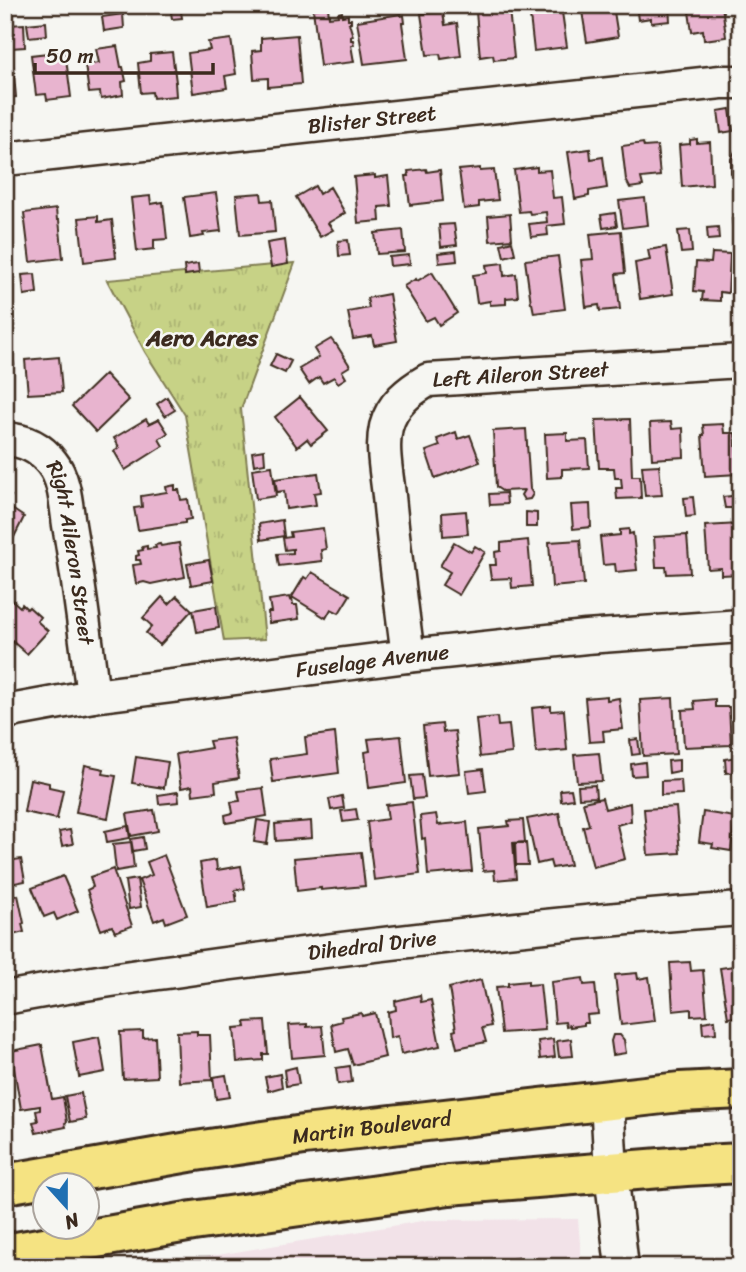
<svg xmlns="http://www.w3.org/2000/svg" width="746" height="1272" font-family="Sriracha,sans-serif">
<defs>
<pattern id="grass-tufts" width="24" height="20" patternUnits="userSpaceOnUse" patternTransform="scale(1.75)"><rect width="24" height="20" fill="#c7d286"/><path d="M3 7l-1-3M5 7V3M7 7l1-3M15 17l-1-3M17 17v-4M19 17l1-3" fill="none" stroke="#acb473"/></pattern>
</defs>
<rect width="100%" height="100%" fill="#f6f6f2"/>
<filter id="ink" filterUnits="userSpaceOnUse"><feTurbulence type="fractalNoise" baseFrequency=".0143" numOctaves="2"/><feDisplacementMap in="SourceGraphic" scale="14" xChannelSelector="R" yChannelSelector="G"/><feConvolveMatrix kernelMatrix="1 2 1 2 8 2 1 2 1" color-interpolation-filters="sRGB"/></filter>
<g filter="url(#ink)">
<!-- built -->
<path fill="#f2e2e8" d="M578 1219 582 1267H145L428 1220Z"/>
<!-- grass -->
<path fill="url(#grass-tufts)" stroke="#817e52" stroke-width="2" d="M295 263 241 409 265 639 224 641 185 415 145 352 107 280Z"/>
<!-- building -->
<path fill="#e8b4cf" stroke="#3b2a1e" stroke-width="2" d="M180 5 182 18 172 19 170 6Z
M581 5H613L618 37 587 42Z
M636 5H669L670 21 651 23V18L638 20Z
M688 5H722L726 37 704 40 703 30 692 32Z
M738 5H741V35H736L737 27 735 26Z
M328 7 329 17 338 16V13L342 12V16L348 15V19H351V23H349L353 36H351V40H353L354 45H351L354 62 320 66 313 9Z
M557 7 558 12H562L567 47 534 51 530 16 550 13 549 8Z
M509 9 514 58 494 60 493 55 480 57 476 12Z
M443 12 445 25 457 23 461 56 441 59 440 54 427 55 421 14Z
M123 14 124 28 104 31 102 17Z
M401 14V16L404 15 405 23H402L407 59 364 64 357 21Z
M46 22 47 35 29 37 27 24Z
M24 24 25 47 11 48 9 25Z
M297 35 301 84 268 87V78L254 79 252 51 261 50V38Z
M231 39 236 74 225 76 227 88 193 93 188 53 210 50 208 42Z
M117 46 121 67H123L126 81 122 82 123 95 101 99 100 92 89 93 85 65 99 63 96 49Z
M65 51 71 97 47 100 46 94 36 95 31 55Z
M172 52 176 82H175L176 96 153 98 152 92 141 93 138 63 150 61V54Z
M5 54H12L16 97 5 98Z
M730 109 733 131 721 133 718 111Z
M697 139V143L710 142 712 184 682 187 679 145 690 144V140Z
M741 140V178L731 173V159Z
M643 143 644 147 657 146 660 176 641 178 643 186 630 188 626 180 622 146Z
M590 149 591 159 603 157 607 188 589 191V196L575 199 568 152Z
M537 167V171L550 170 553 198 562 197 565 224 547 226 548 235 531 237 529 224 547 222 546 212 530 214 529 211 519 212 514 170Z
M480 168V171L494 170 498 200 479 202V207L464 209 459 170Z
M426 169 427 172 440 170 443 201 410 205 406 176H409L408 171Z
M375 175V178L388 176 391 206 379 207 380 221 358 223 354 177Z
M315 186 319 194 330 187 345 213 328 223 333 230 320 237 296 197Z
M216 193 221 231 203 233 204 236 190 238 184 197Z
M261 193 262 201 272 200 275 232 240 235 236 195Z
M150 196 151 204 163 202 167 239 154 240V249L137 251 131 198Z
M645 198 648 225 623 228 619 201Z
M56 209 57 220H59L63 258 30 262 24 213Z
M615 213 617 226 603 228 601 215Z
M510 214 512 239 490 241 488 216Z
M98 216V222L112 220 116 258 84 262 79 218Z
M741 218V234L734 235 732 219Z
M454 224 457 245 441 247 439 225Z
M718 227 719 239 708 240 707 228Z
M403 230 405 252 377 254 375 233Z
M690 230 692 252 681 253 678 231Z
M621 231 625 273 616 274 620 309 600 311 599 305 586 307 581 260 593 259 590 234Z
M285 240 288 264 271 267 267 243Z
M348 240 350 255 339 256 338 241Z
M512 241 515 254 504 257 501 244Z
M666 247 673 294 640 299 635 263 650 260 648 250Z
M456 251 457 261 439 263 438 253Z
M712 253 730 254 728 293 720 292V301L702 300 703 292 694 291 696 262 711 263Z
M409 255 410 264 390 266 389 257Z
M558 256 565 309 534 313 532 303H531L525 260Z
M503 263 504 276 516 274 518 297 506 298V304L490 305V301L477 303 473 275 487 273 486 265Z
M198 264 199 273 185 275 184 266Z
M432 272 457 313 439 325 434 317 426 321 404 286 416 279 417 281Z
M35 274 37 293 24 295 22 275Z
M389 294 397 341 374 345 372 336 353 339 348 312 369 308 367 298Z
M6 335 14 364 5 367V336Z
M331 339 335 344H336L350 366 342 371 346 378 338 383 334 377 323 383 319 377 309 384 299 369 319 357 314 349Z
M276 354 291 361 285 373 270 366Z
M59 357 62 392 28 394 25 360Z
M105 374 129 400 96 432 72 406Z
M167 397 175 410 165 416 157 404Z
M300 397 328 431 311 444 307 439 297 447 275 417Z
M146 419 149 424 159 419 168 433 159 439 163 446 125 470 114 451 119 447 114 438Z
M630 419 632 476H640L641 498 617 499 616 488H622L621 478H615L614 468H599L596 420Z
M671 422 672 429 683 428 684 457 652 459 650 423Z
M723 424 724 433H735L738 474 705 476 702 435H704L703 425Z
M526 429 530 489 533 494 530 499 524 500 521 495 524 490 502 491 496 487 493 431Z
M456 432 458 439 470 435 480 462 435 478 426 451 440 446 437 439Z
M567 433V441L587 440 589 468 562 469V477L547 478 545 434Z
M264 450 265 463 254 465 252 452Z
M659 465 662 495 645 496 642 466Z
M272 466 276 496 256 499 252 469Z
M318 473 321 492 314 493 316 505 286 509 284 491 277 492 275 479Z
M175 485V490H179L181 500 188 499 191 519 185 520V523L138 530 134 508 142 507 141 496 167 492 166 487Z
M5 493 11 496 6 505 24 517 12 541 5 537Z
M506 493 507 504 490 505 489 494Z
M741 495V508H725L723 497Z
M693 497 695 516 686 517 684 498Z
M590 504 591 527 573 529 571 505Z
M466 511 468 534 443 536 442 513Z
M526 512 537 513V527H526Z
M282 520 284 536 261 540 259 524Z
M739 524 741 574 721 575V568L708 569 705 526Z
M323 528 326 549 321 550 322 561 279 566 277 554 293 553V549L285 550 283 538 291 537 290 532Z
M629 529V534L633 533 637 570 616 572 615 564 603 565 600 537 620 535V530Z
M687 535 690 573 667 574 666 567H656L654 537Z
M528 540 532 586 512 588 511 578 491 579 489 565H496L495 552 501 551V543Z
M580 540 584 584 552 587 549 542Z
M454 542 471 552 475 546 485 552 459 595 442 585 450 572 440 566Z
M179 543 185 577 151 584 144 582 136 584 133 565 141 564 140 560H136V556L139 555 138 551 143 550 142 547 147 546V549L156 548 155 545 160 544 161 546Z
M209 560 213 581 191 585 187 564Z
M312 572 350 595 339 613 331 609 326 618 292 597 304 577 307 579Z
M177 596 192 610 160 645 146 633 152 626 143 618 162 597 169 604Z
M289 597 290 600 292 599 293 605H297L299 619 269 623 268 612H271L269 600Z
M12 600 20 607 22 604 27 609 29 607 40 617 37 621 48 631 27 654 5 635V607Z
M216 606 219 628 197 632 193 610Z
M607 696V700L619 698 623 729 603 731 604 741 589 742 585 698Z
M673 698 676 754 643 756 640 700Z
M715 699V707H729L731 745 684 747 682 710 695 709 694 701Z
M551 706V711L564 710 567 750 536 753 532 708Z
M497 717 498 726 509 725 512 753 480 757 476 719Z
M442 724 443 732 455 731 460 773 428 776 423 726Z
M335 733 339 773 273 782 270 759 307 754 305 737Z
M401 736 406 783 369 788 365 752 370 751 368 739Z
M233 738 239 778 215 782 216 792 193 795 192 786 181 788 176 754 211 748 209 741Z
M638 739 640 754 632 755 630 740Z
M599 753 602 781 577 782 574 755Z
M136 757 168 762 164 788 132 783Z
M736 757 737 772 726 773 725 759Z
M679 760V771L669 773 668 761Z
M645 762 646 775 632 776 631 764Z
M85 765 104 769 103 774 116 776 108 818 76 812Z
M483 769 486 791 469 793 466 771Z
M422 775 425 798 413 799 410 776Z
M30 779 49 783V787L63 790 57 819 24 812Z
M681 780 682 794 661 795V781Z
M595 785 596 797 579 798 578 786Z
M263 788 267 816 226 823 225 815 233 813 231 802 240 801 238 791Z
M571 789 573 799 561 801 560 790Z
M178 792 179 802 159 804 158 795Z
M342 796 344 808 331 810 329 799Z
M602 798 605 809 630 803 631 821 617 825 625 859 593 867 583 827 589 825 583 802Z
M412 802 420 874 374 880 367 822 388 819 386 805Z
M676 807 680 853 648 855 644 809Z
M356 809 358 820 343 822 341 811Z
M154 810 158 831 131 836 127 814Z
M703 812 735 817 731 851 712 848 713 844 699 842Z
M559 813 570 865 552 868 550 861 537 864 527 819Z
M436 814 438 825 467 822 472 871 428 875 425 838 422 839 420 816Z
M257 820 270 822 267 844 254 842Z
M523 820 525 842 513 843 516 878 495 880 494 870 483 871 479 829 509 826 508 821Z
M311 821 312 838 276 841 275 824Z
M128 826 130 838 107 842 105 831Z
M70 830 73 844 62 846 59 832Z
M143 837 145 849 133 851 131 839Z
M131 842 134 868 116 871 113 844Z
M515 843H526L528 865H516Z
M361 852 365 886 321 890V888L297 891 294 858Z
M164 855 187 915 166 923 164 917 154 921 139 880 152 875 147 862Z
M21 859 25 881 10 884 6 861Z
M216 860 217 870 241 866 245 889 235 890 237 902 207 907 200 863Z
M113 869 132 926 115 932 112 926 101 930 87 890 93 887 90 877Z
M63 876 78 911 57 920 54 913 44 917 32 888Z
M137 879 141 907 129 909 125 881Z
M13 887 14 896 18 895 24 923 22 924 24 932 5 937V889Z
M690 962 691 971 703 970 707 1015 691 1016V1009L673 1011 670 963Z
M741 965V1016L728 1018 720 968Z
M637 973 638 979 649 977 655 1021 621 1025 615 975Z
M583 978 584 985 595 984 598 1014 587 1015 588 1023H584V1025L570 1027V1025L566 1026 565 1022 555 1023 551 982Z
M481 980 491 1026 482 1028 486 1042 457 1048 453 1031 456 1030 449 988Z
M528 981V985L540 984 545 1030 501 1033 496 987 508 986V983Z
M420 995 421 1002 431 1000 440 1046 401 1054 398 1036 390 1038 388 1012 396 1010 395 1001Z
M361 1013 362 1016 375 1013 385 1057 353 1065 348 1049 336 1052 331 1024 342 1021 341 1017Z
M715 1020 716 1033 703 1034 702 1022Z
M265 1021 268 1054H263V1060L237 1062 234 1028 246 1027 245 1022Z
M307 1024V1027L322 1026 325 1055 292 1058 289 1025Z
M143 1031V1038L155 1037 157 1077 123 1079 120 1032Z
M197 1031V1035H210L212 1080 179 1082 177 1032Z
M613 1035H620L624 1040 626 1053 613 1055 611 1041Z
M99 1037 105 1072 79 1077 73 1042Z
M553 1039 555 1057 540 1059 538 1041Z
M571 1039 573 1056 559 1057 557 1041Z
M42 1045 52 1099 63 1097 67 1122 65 1123 66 1127 36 1133 33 1122 38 1121 36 1111 40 1110V1106L21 1109 11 1051Z
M350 1066 352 1082 338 1084 336 1068Z
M296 1067 299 1084 286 1086 284 1070Z
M280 1074 282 1087 268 1091 265 1077Z
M226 1075 230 1097 216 1099 213 1077Z
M81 1093 86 1119 70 1122 65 1096Z
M518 1258 519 1267H458Z"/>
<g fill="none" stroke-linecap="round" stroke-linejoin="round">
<!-- minor casing -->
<g stroke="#3b2a1e" stroke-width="37">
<g id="minor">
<path id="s1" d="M5 159 721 82H741"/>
<path id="s2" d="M5 439C24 440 40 447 52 463 65 479 66 505 69 525 79 582 86 639 93 696"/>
<path id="s3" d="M408 656C401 602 394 549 389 496 387 474 381 449 386 427 392 404 409 391 428 380L741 361"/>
<path id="s4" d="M5 712 93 696 408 656 586 637 741 626"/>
<path id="s5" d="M5 998C106 979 207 966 309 953 453 935 596 919 741 909"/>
<path d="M607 1099 611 1172 622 1267"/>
</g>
</g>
<!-- major casing -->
<g stroke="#3b2a1e" stroke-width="44">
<g id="major">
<path id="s6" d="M5 1184 189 1152 304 1135 680 1092 741 1089"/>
<path d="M5 1254 193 1221 449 1185 686 1166 741 1163"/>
</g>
</g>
<!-- minor -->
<use href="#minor" stroke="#f6f6f2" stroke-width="32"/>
<!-- major -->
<use href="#major" stroke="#f5e382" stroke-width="38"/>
</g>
</g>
<g text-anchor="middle" stroke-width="5" stroke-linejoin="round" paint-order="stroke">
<!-- street labels -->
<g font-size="21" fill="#3b2a1e" stroke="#f6f6f2">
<text dy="7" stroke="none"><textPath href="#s1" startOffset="369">Blister Street</textPath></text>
<text dy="7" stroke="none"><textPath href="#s3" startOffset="388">Left Aileron Street</textPath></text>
<text dy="7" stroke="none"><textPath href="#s2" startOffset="147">Right Aileron Street</textPath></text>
<text dy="7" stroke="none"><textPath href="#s4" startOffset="371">Fuselage Avenue</textPath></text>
<text dy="7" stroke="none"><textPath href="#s5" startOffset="371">Dihedral Drive</textPath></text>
<text dy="7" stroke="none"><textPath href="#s6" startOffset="371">Martin Boulevard</textPath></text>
</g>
<!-- neighbourhood labels -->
<g font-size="23" font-weight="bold" fill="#3b2a1e" stroke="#f6f6f2">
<text x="202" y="346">Aero Acres</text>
</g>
</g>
<!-- margin -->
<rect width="746" height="1272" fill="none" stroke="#f6f6f2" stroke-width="28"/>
<rect x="14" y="14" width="718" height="1244" fill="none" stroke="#3b2a1e" stroke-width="2.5" filter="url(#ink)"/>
<!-- north arrow -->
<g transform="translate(66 1206) rotate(159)"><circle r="33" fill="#f6f6f2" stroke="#aba49d" stroke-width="2"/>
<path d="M0-5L12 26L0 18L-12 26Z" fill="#1f6fb2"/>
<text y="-10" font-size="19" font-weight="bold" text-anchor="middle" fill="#3b2a1e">N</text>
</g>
<!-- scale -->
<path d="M35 63v10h178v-10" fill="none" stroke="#3b2a1e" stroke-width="3.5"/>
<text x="46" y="63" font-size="21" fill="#3b2a1e" stroke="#f6f6f2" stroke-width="5" paint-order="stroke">50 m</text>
</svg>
